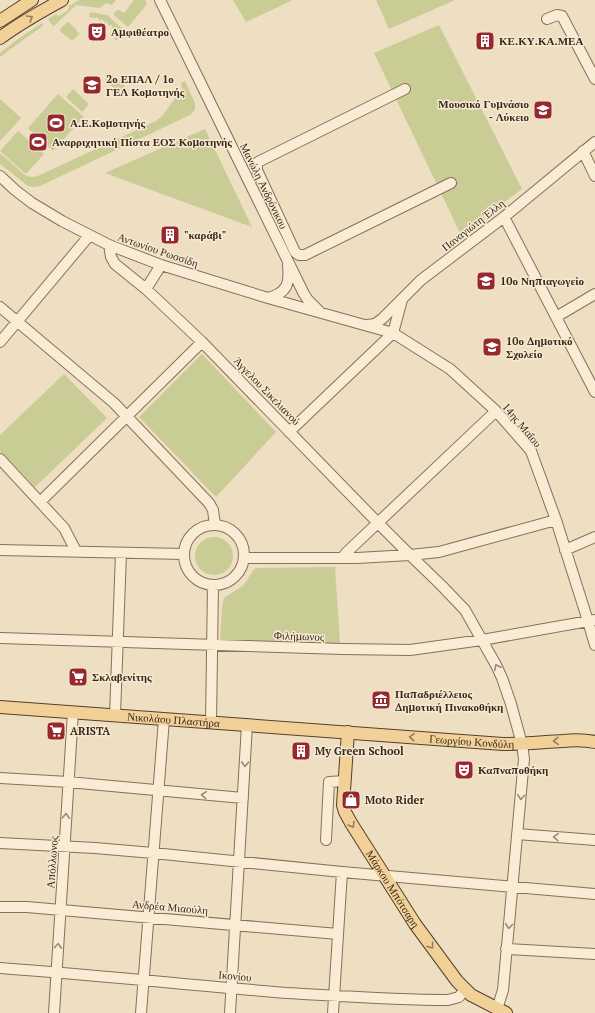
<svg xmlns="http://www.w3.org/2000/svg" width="595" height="1013" font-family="'PT Serif',serif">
<rect width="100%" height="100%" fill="#eedec2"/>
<!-- green -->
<path fill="#c9cc95" d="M80 0H116L112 5C103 1 105 6 99 8L76 5 55 25 54 26 52 25 48 19 56 14 59 16 68 10 69 6Z
M134 0H145L147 4 129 26H127L114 15V13L117 10H119L124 13Z
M233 0H293L246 22Z
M376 0H455L389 29Z
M91 12 107 15 124 30 123 33 116 41 114 38 117 28 116 27 113 29 111 24 109 26 106 21 105 23 102 19 100 21 97 17 96 18 89 17 90 13Z
M67 22H68L77 30V32L80 33 72 41 60 31V29Z
M42 23 43 26 16 45 0 57V53L18 39Z
M439 25 522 189 461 235 374 53Z
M110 73 125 86 119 93 105 80Z
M185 81 195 103V110L190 115 40 186 34 187 28 186 0 164V153L25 175C31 178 35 177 40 175L156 121 163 115 182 89 181 83Z
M73 89 89 104 82 112 66 97Z
M58 94 84 117 53 151 28 128Z
M0 99 21 118 0 141Z
M205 129 252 227 105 173Z
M18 131 44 154 26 174 0 151Z
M202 354 276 432 216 497 139 417Z
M64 374 107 418 35 487 0 451V435Z
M195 556a19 19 0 1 1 38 0a19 19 0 1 1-38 0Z
M335 567 340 643 224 642 220 640 222 607 224 598 244 585 254 569 257 568Z"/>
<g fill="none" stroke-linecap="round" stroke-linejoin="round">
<!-- minor casing -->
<g stroke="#886f59" stroke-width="12">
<path id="minor" d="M160 0 304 294 308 300 319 311
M547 19 557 15 562 16 595 79
M405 89 258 162 257 164V170L295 252 299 255H305L451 183
M583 151 595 176
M0 176 15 190 32 203 62 221 109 245 161 265 268 298 393 333 450 369 496 411 531 451 556 520 588 621 595 645
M504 217 595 392
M109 245 111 257 115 264 146 289 202 342 378 523 410 555 441 585 465 610 496 665 502 678 511 704 522 744 524 759 503 990 497 1009
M146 289 161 265
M268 298C287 293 290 284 288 265
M0 307 114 403 209 503 213 510 215 525
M556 317 595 294
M367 325 375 324 382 319 421 280 504 217 595 142
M0 342 89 236
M289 432 393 333 402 300
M0 459 64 528 76 551
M40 502 202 342
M184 555a30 30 0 1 1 60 0a30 30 0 1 1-60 0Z
M0 550 184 554
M565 550 595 537
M244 558H357L410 555 439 552 556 520
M342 558 347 552 496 411
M0 638 343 649 410 650 482 640 595 620
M115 715 121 553
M211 722 213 585
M0 778 68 782 243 798
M517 834 595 840
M326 840 329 782 345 781
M0 843 95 848 153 853 342 872 595 894
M0 907H27L61 910 338 934
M506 949 595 954
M0 968C96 975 191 985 287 993 340 996 394 1000 448 1000L459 997 465 989
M54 1013 73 712
M141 1013 164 719
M230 1013 247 725
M333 1013 342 872"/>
</g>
<!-- major casing -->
<g stroke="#563e2d" stroke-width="14">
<g id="major">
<path d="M0 21 32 0"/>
<path d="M0 38C20 23 40 12 62 0"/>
<path id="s1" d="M0 707 503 744C523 744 543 742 563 741 574 740 585 740 595 742"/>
<path id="s2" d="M348 732 343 805 345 812 351 823 415 924 457 981 471 995 506 1013"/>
</g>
</g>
<!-- minor -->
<use href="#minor" stroke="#f9ecd5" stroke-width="10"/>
<!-- major -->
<use href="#major" stroke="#f2d199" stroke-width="12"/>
</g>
<!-- one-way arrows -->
<defs><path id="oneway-chevron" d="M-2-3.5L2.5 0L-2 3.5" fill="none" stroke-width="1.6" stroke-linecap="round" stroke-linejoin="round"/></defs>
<g stroke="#957d5b">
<use href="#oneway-chevron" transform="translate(30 18) rotate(-31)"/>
<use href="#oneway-chevron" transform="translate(412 737) rotate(-176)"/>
<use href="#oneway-chevron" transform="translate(556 741) rotate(177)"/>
<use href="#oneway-chevron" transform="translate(352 825) rotate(59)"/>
<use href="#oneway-chevron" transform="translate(431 946) rotate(54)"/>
</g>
<g stroke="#988a79">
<use href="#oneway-chevron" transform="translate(497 667) rotate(-116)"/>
<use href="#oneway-chevron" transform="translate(245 764) rotate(93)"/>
<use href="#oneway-chevron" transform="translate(204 795) rotate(-175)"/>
<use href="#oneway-chevron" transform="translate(521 797) rotate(95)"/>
<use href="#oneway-chevron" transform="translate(66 816) rotate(-87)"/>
<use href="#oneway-chevron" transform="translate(556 837) rotate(-176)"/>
<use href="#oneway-chevron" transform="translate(509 926) rotate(95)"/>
<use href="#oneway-chevron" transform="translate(58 946) rotate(-86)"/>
</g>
<!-- icons -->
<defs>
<g id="theatre-square" transform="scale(1)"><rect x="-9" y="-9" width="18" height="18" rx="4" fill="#97282f" stroke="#f6e9d1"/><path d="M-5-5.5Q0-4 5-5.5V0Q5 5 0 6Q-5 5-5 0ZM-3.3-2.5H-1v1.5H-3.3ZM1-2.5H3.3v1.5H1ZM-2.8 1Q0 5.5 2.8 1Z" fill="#fff"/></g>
<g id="building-square" transform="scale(1)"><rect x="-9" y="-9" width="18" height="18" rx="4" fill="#97282f" stroke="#f6e9d1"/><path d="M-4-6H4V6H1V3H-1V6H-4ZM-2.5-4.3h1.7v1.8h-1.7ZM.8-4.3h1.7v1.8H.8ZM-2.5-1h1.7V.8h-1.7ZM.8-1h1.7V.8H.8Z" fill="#fff"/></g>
<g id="university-square" transform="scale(1)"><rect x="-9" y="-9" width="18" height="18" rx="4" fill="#97282f" stroke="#f6e9d1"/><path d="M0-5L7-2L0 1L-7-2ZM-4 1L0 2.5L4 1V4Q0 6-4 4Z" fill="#fff"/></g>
<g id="school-square" transform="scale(1)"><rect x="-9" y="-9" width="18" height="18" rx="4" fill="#97282f" stroke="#f6e9d1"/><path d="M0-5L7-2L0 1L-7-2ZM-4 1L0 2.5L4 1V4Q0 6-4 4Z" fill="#fff"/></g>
<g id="stadium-square" transform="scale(1)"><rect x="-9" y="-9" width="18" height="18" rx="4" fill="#97282f" stroke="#f6e9d1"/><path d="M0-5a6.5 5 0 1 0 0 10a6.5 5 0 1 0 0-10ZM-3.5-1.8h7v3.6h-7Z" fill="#fff"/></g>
<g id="supermarket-square" transform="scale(1)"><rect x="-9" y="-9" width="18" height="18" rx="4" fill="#97282f" stroke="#f6e9d1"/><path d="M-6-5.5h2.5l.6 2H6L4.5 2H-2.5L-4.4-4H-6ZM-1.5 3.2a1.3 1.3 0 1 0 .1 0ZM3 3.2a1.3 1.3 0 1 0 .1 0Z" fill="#fff"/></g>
<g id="museum-square" transform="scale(1)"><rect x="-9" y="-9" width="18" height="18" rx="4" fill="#97282f" stroke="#f6e9d1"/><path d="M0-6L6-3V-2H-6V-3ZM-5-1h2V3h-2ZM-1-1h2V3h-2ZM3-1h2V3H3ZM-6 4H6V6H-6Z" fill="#fff"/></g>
<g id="shop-square" transform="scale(1)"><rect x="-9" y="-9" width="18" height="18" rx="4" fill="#97282f" stroke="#f6e9d1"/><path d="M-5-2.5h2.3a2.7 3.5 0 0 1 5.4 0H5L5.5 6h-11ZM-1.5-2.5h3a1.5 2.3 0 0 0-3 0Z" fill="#fff"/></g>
</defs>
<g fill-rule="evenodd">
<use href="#theatre-square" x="97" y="32"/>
<use href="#building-square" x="485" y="41"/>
<use href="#university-square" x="92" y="85"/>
<use href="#school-square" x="543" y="110"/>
<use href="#stadium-square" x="56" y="123"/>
<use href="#stadium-square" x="38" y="142"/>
<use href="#building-square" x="170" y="235"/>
<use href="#school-square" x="486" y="281"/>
<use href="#school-square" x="492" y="347"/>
<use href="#supermarket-square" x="78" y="677"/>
<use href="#museum-square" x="381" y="700"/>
<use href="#supermarket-square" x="56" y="731"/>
<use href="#building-square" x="301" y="751"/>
<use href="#theatre-square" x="464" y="770"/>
<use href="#shop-square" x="351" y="800"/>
</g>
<g text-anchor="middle" stroke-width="3" stroke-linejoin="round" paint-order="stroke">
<!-- poi labels -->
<g font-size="11" font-weight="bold" fill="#38291d" stroke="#f6e9d1" text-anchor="start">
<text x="111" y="36">Αμφιθέατρο</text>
<text x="499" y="45">ΚΕ.ΚΥ.ΚΑ.ΜΕΑ</text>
<text x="106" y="83">2ο ΕΠΑΛ / 1ο<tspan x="106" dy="13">ΓΕΛ Κομοτηνής</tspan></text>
<text x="529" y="108" text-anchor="end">Μουσικό Γυμνάσιο<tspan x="529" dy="13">- Λύκειο</tspan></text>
<text x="70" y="127">Α.Ε.Κομοτηνής</text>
<text x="52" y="146">Αναρριχητική Πίστα ΕΟΣ Κομοτηνής</text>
<text x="184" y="239">"καράβι"</text>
<text x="500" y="285">10ο Νηπιαγωγείο</text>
<text x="506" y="345">10ο Δημοτικό<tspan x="506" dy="13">Σχολείο</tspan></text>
<text x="92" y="681">Σκλαβενίτης</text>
<text x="395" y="698">Παπαδριέλλειος<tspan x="395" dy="13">Δημοτική Πινακοθήκη</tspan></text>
<text x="70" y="735">ARISTA</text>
<text x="315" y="755">My Green School</text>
<text x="478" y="774">Καπναποθήκη</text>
<text x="365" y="804">Moto Rider</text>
</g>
<!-- street labels -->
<g font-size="11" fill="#38291d" stroke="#f6e9d1">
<text transform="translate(264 186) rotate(64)" y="4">Μανώλη Ανδρόνικου</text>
<text transform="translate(473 225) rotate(-38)" y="4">Παναγιώτη Έλλη</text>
<text transform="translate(158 250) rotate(19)" y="4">Αντωνίου Ρωσσίδη</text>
<text transform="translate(267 391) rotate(46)" y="4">Άγγελου Σικελιανού</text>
<text transform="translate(522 425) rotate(50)" y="4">14ης Μαΐου</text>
<text transform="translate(299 636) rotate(2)" y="4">Φιλήμωνος</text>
<text dy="4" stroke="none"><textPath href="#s1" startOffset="174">Νικολάου Πλαστήρα</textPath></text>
<text dy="4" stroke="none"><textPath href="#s1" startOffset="473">Γεωργίου Κονδύλη</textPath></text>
<text transform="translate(52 862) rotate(-86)" y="4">Απόλλωνος</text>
<text dy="4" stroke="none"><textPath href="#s2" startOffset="171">Μάρκου Μπότσαρη</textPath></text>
<text transform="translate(170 907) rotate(5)" y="4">Ανδρέα Μιαούλη</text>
<text transform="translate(235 976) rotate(5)" y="4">Ικονίου</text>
</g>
</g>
</svg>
